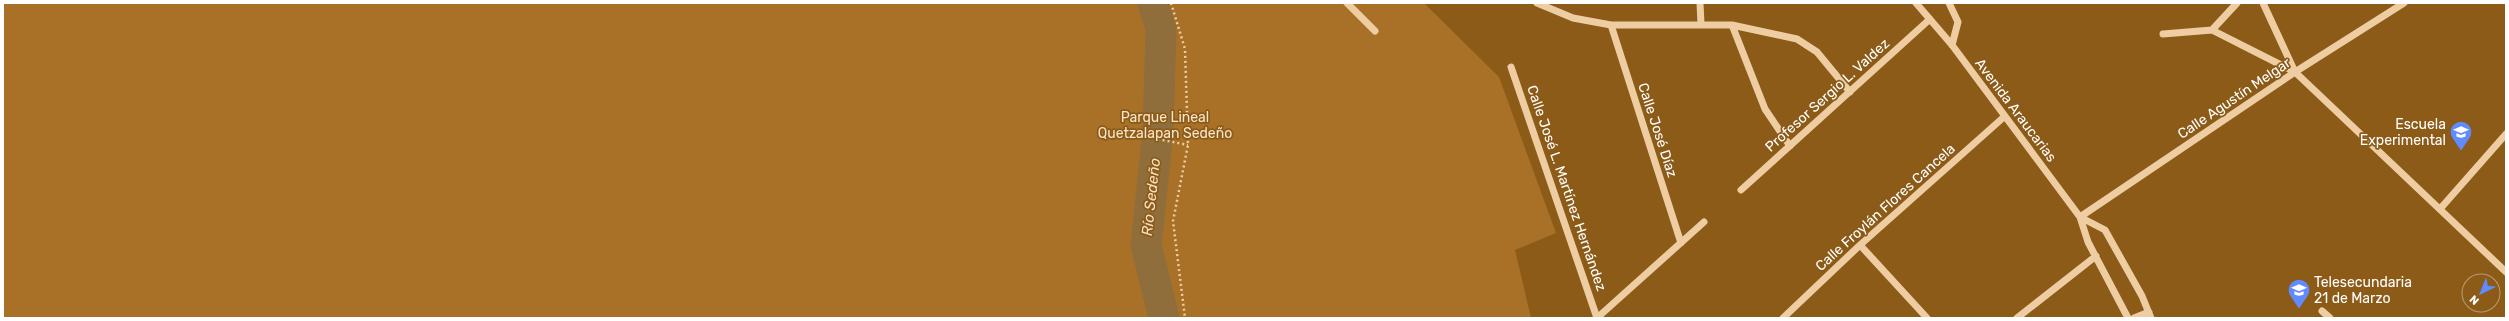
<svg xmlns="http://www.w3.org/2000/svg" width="2509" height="321" font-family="Rubik,sans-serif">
<rect width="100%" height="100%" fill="#8c5b18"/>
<!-- green -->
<path fill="#a97127" d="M3 3H1424L1499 77 1556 233 1515 250 1531 318H3Z"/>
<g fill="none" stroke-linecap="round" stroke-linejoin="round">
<!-- river -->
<path stroke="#906e3c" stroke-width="31" d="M1153 3 1161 29 1158 132 1146 245 1164 318"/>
<!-- path -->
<path stroke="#eecda2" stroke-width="2.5" stroke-dasharray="2 3" stroke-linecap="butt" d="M1171 3 1185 49 1188 145 1173 221 1185 318
M1143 136 1188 145"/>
<!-- minor -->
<path stroke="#eecda2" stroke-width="7" d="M1347 3 1375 31
M1537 3 1573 18 1611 25H1732L1797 39 1817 52 1850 92
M1700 3 1701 24
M1916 3 1952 45 2080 217 2088 242 2128 318
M1949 3 1958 22 1952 45
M2263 3 2295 72 2506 272
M1611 25 1681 243
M1732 25 1765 109 1790 146
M2212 30 2237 3
M2163 34 2212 30 2295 72
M1511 67 1597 318
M1741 190 1930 19
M2440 209 2506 134
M2080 217 2295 72 2404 3
M2080 217 2105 230 2142 296 2151 318
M1860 245 1927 318
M2322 311 2330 318
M1597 318 1704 222
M1783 318 1860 245 2005 116
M2017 318 2096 256
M2134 318 2149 312"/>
</g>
<!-- icons -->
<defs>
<g id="school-pin" transform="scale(1.15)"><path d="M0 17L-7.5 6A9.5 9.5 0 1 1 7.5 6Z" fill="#608bff" stroke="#8c5b18"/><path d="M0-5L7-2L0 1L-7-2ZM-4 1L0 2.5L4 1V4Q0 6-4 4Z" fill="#fff"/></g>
</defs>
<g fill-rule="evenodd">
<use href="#school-pin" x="2461" y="132"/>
<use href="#school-pin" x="2299" y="290"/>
</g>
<g text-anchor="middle" stroke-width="3.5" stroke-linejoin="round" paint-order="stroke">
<!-- street labels -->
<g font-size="14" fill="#fff" stroke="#8c5b18">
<text transform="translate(1827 95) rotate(-42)" y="5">Profesor Sergio L. Valdez</text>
<text transform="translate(2234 98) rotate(-34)" y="5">Calle Agustín Melgar</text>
<text transform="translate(2016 110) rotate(53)" y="5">Avenida Araucarias</text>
<text transform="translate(1658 130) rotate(72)" y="5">Calle José Díaz</text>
<text transform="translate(1567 188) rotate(71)" y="5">Calle José L. Martínez Hernández</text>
<text transform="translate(1885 207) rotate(-42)" y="5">Calle Froylán Flores Cancela</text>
</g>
<!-- park labels -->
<g font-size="14" fill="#fae5c8" stroke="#8c5b18">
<text x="1165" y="122">Parque Lineal<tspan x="1165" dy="16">Quetzalapan Sedeño</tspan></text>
</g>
<!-- poi labels -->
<g font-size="14" fill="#fff" stroke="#8c5b18" text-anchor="end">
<text x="2446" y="129">Escuela<tspan x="2446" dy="16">Experimental</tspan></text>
<text x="2314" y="287" text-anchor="start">Telesecundaria<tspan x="2314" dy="16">21 de Marzo</tspan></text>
</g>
<!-- water labels -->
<g font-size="15" font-style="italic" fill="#f8e0c2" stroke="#8c5b18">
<text transform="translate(1151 197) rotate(-84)" y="5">Río Sedeño</text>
</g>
</g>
<!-- border -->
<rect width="2509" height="321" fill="none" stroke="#ffffff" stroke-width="8"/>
<!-- north arrow -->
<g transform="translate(2481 293) rotate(223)"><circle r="19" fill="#8c5b18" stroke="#ba9d74"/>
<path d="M0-3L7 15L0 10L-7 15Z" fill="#608bff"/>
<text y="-6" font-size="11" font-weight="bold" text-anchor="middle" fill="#ffffff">N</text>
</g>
</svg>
